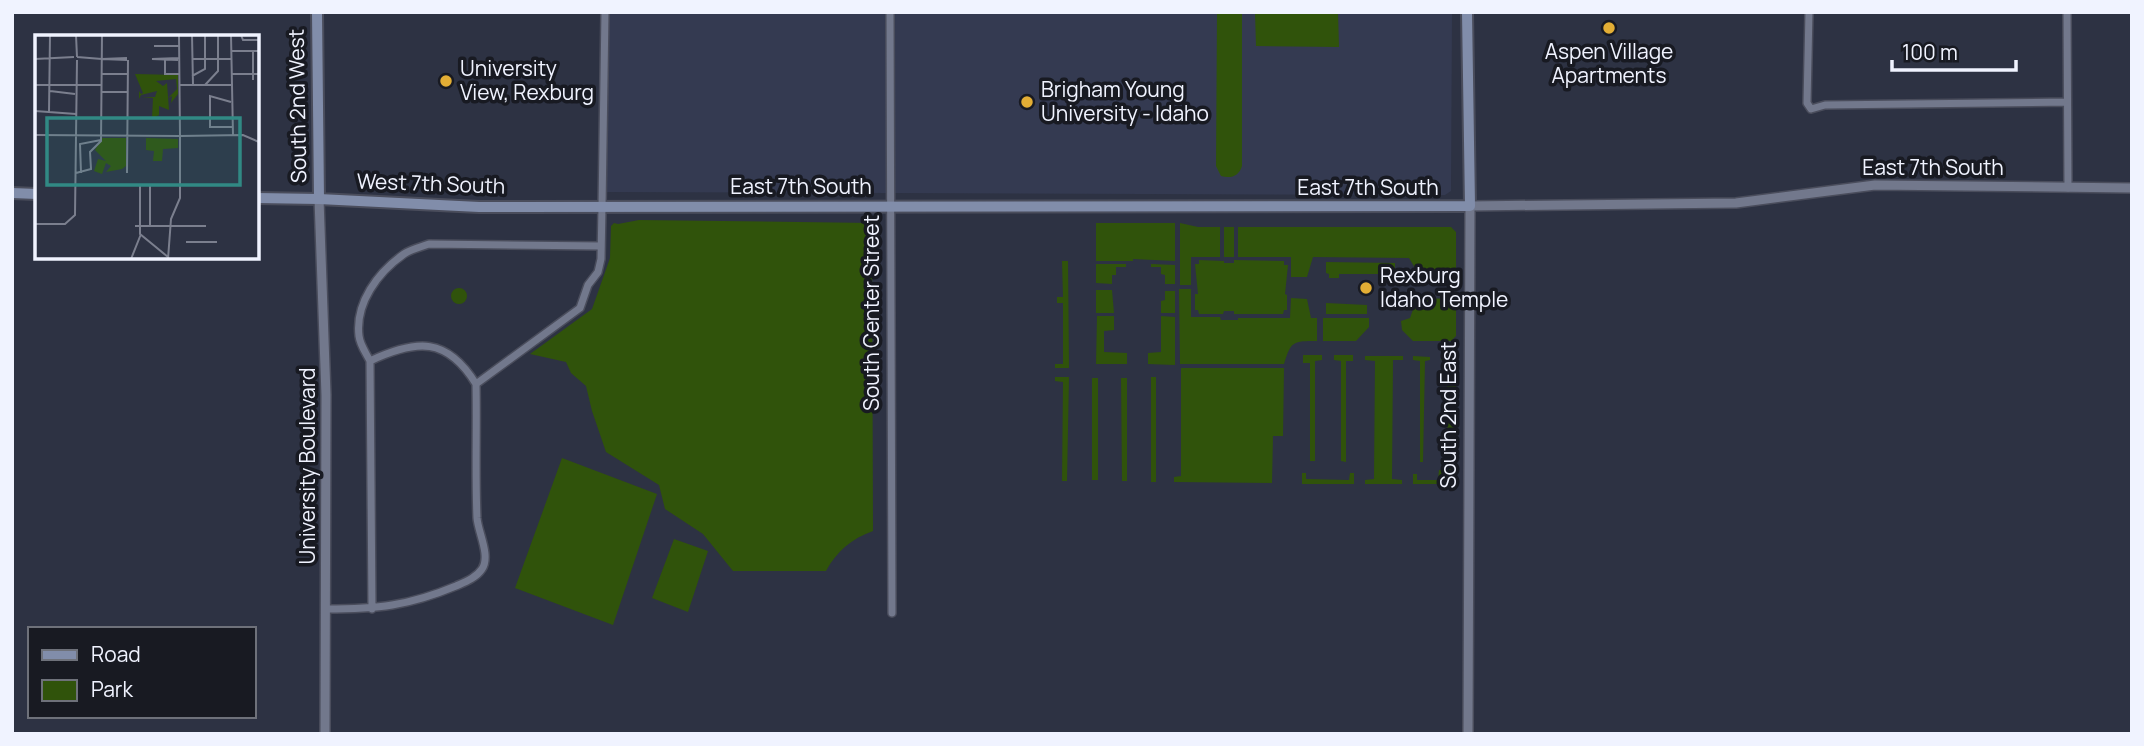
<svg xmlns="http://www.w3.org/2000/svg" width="2144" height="746" font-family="Manrope,sans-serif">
<rect width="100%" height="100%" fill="#2d3243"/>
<!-- built -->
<path fill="#343a51" d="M603 12H1452L1451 191 1445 195 601 192Z"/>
<!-- green -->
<path fill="#30530b" d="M1217 12H1242V166C1239 176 1231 179 1221 176L1216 166Z
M1255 12H1338L1339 47 1256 46Z
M639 220 872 223 873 531C851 539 837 551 826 571H733L703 534 665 509 659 485 606 452 592 411 586 386 571 373 566 362 530 354 592 309 610 258 611 226 614 223 618 224Z
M1096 223H1175V261L1133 259V261H1096Z
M1180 223 1198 227H1220V257H1191V285H1180Z
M1224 227H1234V257H1224Z
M1238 227H1451L1456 232V278L1417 279 1415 268 1409 258 1313 257 1307 277H1291V257H1238Z
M1199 260 1224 261V263H1234V260L1284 261V265H1288L1285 294 1287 295V310H1284L1283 314H1234V311H1224L1223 314H1199L1198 310H1195V294H1198L1195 264H1199Z
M1062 261H1068L1069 368H1055V364H1063V303H1057V297H1063Z
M1326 262 1395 263V274H1339V278H1329V274L1326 273Z
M1096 264H1126V267H1116V275H1112V284L1096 283Z
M1151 264 1175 265V284H1165V275L1161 274V267H1151Z
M451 296a8 8 0 1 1 16 0a8 8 0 1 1-16 0Z
M1179 289H1191V317H1220L1221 320H1238V318H1290L1291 298 1307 299 1311 318H1317V341C1293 341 1291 341 1284 364H1180Z
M1096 290H1112L1114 313H1096Z
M1165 291H1175V313H1161V301L1165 300Z
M1417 298 1456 299V336L1451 341H1413L1402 330 1401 321 1410 318Z
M1326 303 1367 305V314H1326Z
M1097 316H1114V330L1104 331V352L1127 353V364H1096Z
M1161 316 1175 317V365L1148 364V353L1161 352Z
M1323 318H1369V327L1356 341H1323Z
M1303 355H1322V360L1315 361V461H1310V363H1303Z
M1334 355H1353V361H1346V462L1341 461V361L1334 360Z
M1365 356H1403V360H1393L1392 479 1402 480V484H1365V480L1374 479 1375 361 1365 360Z
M1413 356 1430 357V360L1425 361 1423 462H1420V361L1413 360Z
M1441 356H1451L1456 363V477L1451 484H1413V474H1417V480H1438L1439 470 1447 469V361L1441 360Z
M1181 368H1284L1283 436H1273L1272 483 1174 482V477L1181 476Z
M1055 377H1069L1067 481H1062L1063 382 1055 381Z
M1151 377H1156V482H1151Z
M1092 378H1098V480H1092Z
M1121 378H1127V481H1122Z
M562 458 657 494 613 625 515 588Z
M1302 473H1306V479L1349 480 1350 473H1354V484H1302Z
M674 539 708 551 688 612 652 598Z"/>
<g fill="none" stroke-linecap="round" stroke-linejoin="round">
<!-- minor casing -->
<g stroke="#4a4d5c" stroke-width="10">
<path id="minor" d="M890 12 892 613
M1809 12 1807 103 1811 109 1825 105 2067 102
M2067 12 2068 188
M370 361C417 339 447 337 476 384
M326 609C377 609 408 606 456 586 465 582 476 578 482 569 491 556 478 532 477 518 475 473 477 428 476 384L580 308 588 285 598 272 601 259 602 207 605 12
M372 609 370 361C366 353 360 345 359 336 355 303 378 272 404 254 411 249 421 247 429 244L601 246"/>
</g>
<!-- tertiary casing -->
<g stroke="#4a4d5c" stroke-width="12">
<path id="tertiary" d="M319 199 326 395 325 734
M1468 734 1470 206 1736 203 1875 185 2132 188"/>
</g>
<!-- secondary casing -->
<g stroke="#4a4d5c" stroke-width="14">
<path id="secondary" d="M317 12 319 199
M12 193 37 194
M257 198 319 199 479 207 1470 206 1467 12"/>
</g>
<!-- minor -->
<use href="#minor" stroke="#72788c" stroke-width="7"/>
<!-- tertiary -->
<use href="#tertiary" stroke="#72788c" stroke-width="9"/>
<!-- secondary -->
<use href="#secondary" stroke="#818daa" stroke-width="10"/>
</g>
<!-- markers -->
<g fill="#e3ae35" stroke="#181a22" stroke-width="2.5">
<circle cx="1609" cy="28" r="7"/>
<circle cx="446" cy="81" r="7"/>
<circle cx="1027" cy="102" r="7"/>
<circle cx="1366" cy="288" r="7"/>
</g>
<g text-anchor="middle" stroke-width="7" stroke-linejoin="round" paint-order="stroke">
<!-- poi labels -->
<g font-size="21" fill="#f0f3ff" stroke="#181a22" text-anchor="start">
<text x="1609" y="59" text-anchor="middle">Aspen Village<tspan x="1609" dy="24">Apartments</tspan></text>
<text x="460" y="76">University<tspan x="460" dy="24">View, Rexburg</tspan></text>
<text x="1041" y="97">Brigham Young<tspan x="1041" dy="24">University - Idaho</tspan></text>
<text x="1380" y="283">Rexburg<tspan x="1380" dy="24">Idaho Temple</tspan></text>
</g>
<!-- street labels -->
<g font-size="21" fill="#f0f3ff" stroke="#181a22">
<text transform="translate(298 106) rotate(-91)" y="7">South 2nd West</text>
<text x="1933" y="175">East 7th South</text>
<text transform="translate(431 184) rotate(2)" y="7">West 7th South</text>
<text x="801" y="194">East 7th South</text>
<text x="1368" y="195">East 7th South</text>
<text transform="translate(872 313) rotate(-90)" y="7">South Center Street</text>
<text transform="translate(1449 415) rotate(-90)" y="7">South 2nd East</text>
<text transform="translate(308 466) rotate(-90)" y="7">University Boulevard</text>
</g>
</g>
<!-- overview -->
<g transform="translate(35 35)">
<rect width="224" height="224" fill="#2d3243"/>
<path d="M100 39 143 40V59L136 68 137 61 133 63 142 54 141 44 121 46 128 51 132 48 134 75 124 71V80L117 84 118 63 107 62H120L122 56 106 60 104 64V56L106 59 108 58ZM67 103H91V131L87 134 71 137 76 131 71 128 67 139 59 136 63 124 71 126 60 115ZM111 103 143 104V113L128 114 127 126H118L119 116 111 115Z" fill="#30530b"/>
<path fill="none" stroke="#7b7f8e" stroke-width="2" d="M41 0 42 22M157 0 158 50M196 0 198 100M206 0 208 5H224M119 11H144M196 16H224M42 22 67 24M0 24 39 22M157 24H196M92 25 67 24 92 23M130 25V39H144M143 25 117 24 144 23M67 39H92M196 39H224M157 41 170 34V0M218 45V16M0 50H66M144 50H196M170 50 183 36V0M15 56 40 59M67 57H92M196 67 175 61V92H198M0 76 41 79M14 77 15 0M0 100 145 101 144 0M41 101 42 25M41 138 56 134 55 117 66 106 67 0M46 138 45 109 66 105M92 138 93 25M96 150H144M105 150V199L133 222M115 150V190M0 189H30L40 180 41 101M100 191H171M151 207H182M96 224 106 199M133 224 136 184 145 163V101L208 100 224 107"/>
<path fill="#318984" fill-opacity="0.15" stroke="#318984" stroke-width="3.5" d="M12 83H205V150H12Z"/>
<rect width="224" height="224" fill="none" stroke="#f0f3ff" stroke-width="3.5"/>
</g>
<!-- border -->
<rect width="2144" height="746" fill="none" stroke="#f0f3ff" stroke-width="28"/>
<!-- legend -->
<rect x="28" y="627" width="228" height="91" fill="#181a22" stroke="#6e717a" stroke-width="2"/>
<rect x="42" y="650" width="35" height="10" fill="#818daa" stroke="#6e717a" stroke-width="2"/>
<text x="91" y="662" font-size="21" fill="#f0f3ff">Road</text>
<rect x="42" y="680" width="35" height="21" fill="#30530b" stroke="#6e717a" stroke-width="2"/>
<text x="91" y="697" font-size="21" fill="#f0f3ff">Park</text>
<!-- scale -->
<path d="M1892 60v10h124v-10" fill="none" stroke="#f0f3ff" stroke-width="3.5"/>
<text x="1902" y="60" font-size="21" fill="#f0f3ff" stroke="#181a22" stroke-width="5" paint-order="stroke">100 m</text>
</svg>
